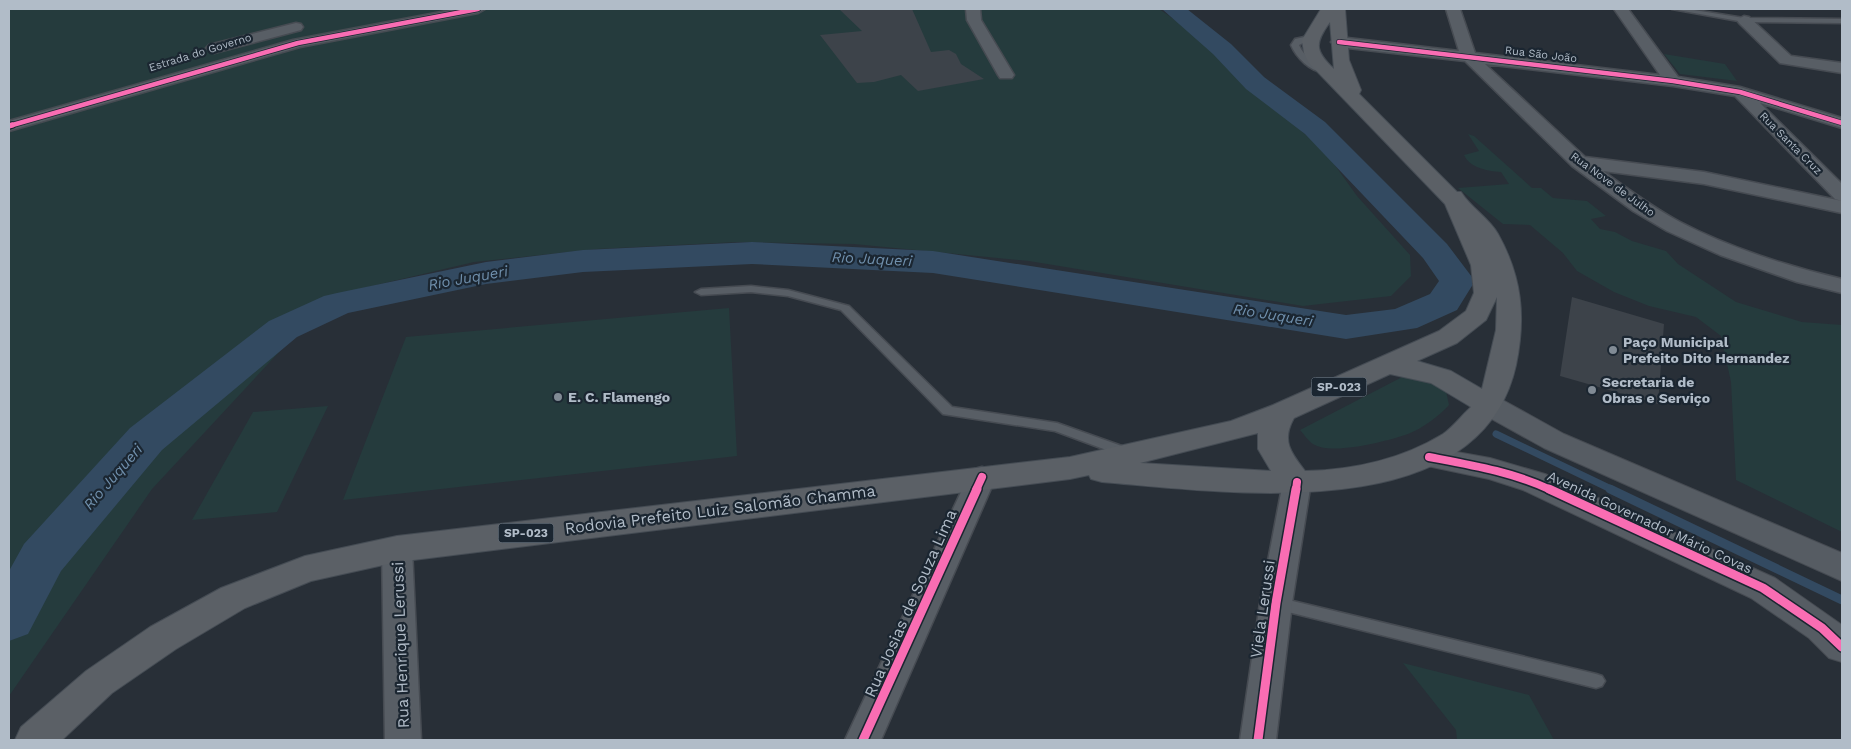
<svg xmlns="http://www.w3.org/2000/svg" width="1851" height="749" font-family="'Work Sans',sans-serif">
<rect width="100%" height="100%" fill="#282f37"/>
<!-- green -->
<path fill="#253b3d" d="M9 9H1159L1194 33 1243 83 1286 116 1329 157 1357 196 1410 255 1411 276 1391 296 1303 306 1029 261 854 244 737 242 597 249 474 262 359 289 293 337 152 489 9 696Z
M1664 54 1725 64 1737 81 1680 74Z
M1468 134 1474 136 1532 188H1541L1553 198 1587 201 1606 216 1591 219 1600 229 1615 232 1632 241 1666 251 1678 264 1736 302 1802 322 1842 325V532L1736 480 1731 382 1721 336 1696 317 1649 306 1614 292 1577 271 1563 253 1530 225 1503 224 1458 188 1509 184 1501 172C1487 171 1470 168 1464 155L1479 151Z
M729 308 737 456 343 500 406 337Z
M1408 374 1430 380 1446 391 1449 405C1438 417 1423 428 1408 434 1388 441 1331 456 1313 444 1308 441 1304 434 1300 430Z
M328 406 277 512 192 520 253 412Z
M1403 663 1529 695 1554 740H1457L1456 730Z"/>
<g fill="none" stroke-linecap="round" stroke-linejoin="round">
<!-- stream-far1 -->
<path stroke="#334a61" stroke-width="7" d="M1496 434 1613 490"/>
<!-- stream -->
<path stroke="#334a61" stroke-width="9" d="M1610 489 1842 600"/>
<!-- river -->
<path fill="#334a61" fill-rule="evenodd" d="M1162 9H1187L1231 44 1264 77 1325 122 1447 244 1475 281 1457 310 1417 328 1346 339 933 273 752 264 583 272 486 284 348 313 297 337 162 450 61 571 28 634 9 641V571L24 544 130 428 269 321 324 296 337 293 486 262 583 250 752 242 933 251 1346 315 1395 309 1430 294 1439 281 1423 258 1305 134 1246 89 1213 54Z"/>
</g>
<!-- building -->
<path fill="#3d434a" d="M839 9H912L931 52 949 50 956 54 961 64 984 79 918 91 901 75 874 82 857 83 820 35 862 31Z
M1572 297 1664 324 1658 404 1560 376Z"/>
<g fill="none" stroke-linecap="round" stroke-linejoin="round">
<!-- lane casing -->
<g stroke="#464b52" stroke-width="3">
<path id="lane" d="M1672 9H1688L1744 18 1842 19V23L1744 22Z
M1309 36 1313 38 1299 45C1304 57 1314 62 1325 68V72C1311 73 1296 57 1291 45L1295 39Z
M751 286 788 290 849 306 952 407 1057 423 1133 450 1135 453 1133 456 1128 458 1055 431 943 414 841 310 788 296 751 292 701 295 695 292 701 289Z
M1276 597 1596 674 1602 676 1605 681 1602 686 1596 688 1276 609 1270 608 1268 603 1270 598Z"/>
</g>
<!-- street casing -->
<g stroke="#464b52" stroke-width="3">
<path id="street" d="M457 9H485L478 13 300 47 9 131V121L293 40Z
M966 9H980L981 20 1014 75 1012 78H1000L998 75 967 20Z
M1446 9H1460L1475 53 1660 75 1614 9H1628L1678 77 1740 87 1842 118V128L1760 103 1842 184V201L1835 199 1735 96 1673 86 1485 64 1585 157 1704 172 1842 201V213L1704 184 1603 171C1628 189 1652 207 1680 222 1728 247 1789 267 1842 279V293L1797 282 1720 255 1667 231 1633 211 1572 166 1465 61 1339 47 1331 42 1339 37 1459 51Z
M1744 16 1749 17 1791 56 1842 63V73L1780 63 1739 23 1737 20Z
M296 23 301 24 303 27 301 30 214 53 206 48 209 45Z
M982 467 992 470 996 477 881 740H845L968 477 972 470Z
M1297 472 1307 475 1311 482 1292 603 1276 740H1240L1260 603 1283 482 1287 475Z
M397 537 408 541 412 549 421 740H385L382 549 386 541Z"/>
</g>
<!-- secondary casing -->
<g stroke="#464b52" stroke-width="2">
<path id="secondary" d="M1489 396 1499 398 1564 434 1842 553V581L1544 448 1479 412 1475 405 1479 398Z
M1429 447 1490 458 1545 474 1775 578 1842 625V662L1829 658 1809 638 1751 598 1523 490 1489 479 1418 464 1414 457 1418 450Z"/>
</g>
<!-- primary casing -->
<g stroke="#454c54" stroke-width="2">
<path id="primary" d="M1321 9H1345L1349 60 1361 90 1359 94 1457 192H1461C1471 208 1489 218 1498 234 1522 277 1526 317 1516 365 1480 530 1225 492 1102 482L1091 479 1089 475 1070 479 397 562 311 581 245 608 176 649 112 693 62 740H15L21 727 86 671 150 627 221 588 305 556 397 536 1070 457 1231 421 1273 405 1439 331 1466 311 1474 293 1471 265 1445 204 1309 63 1304 53 1302 40ZM1330 22 1334 69C1314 50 1315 43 1330 22ZM1497 297 1496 330 1482 389 1451 371 1417 361 1457 343 1486 320ZM1390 374 1431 383 1471 407C1462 415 1453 427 1443 434 1402 459 1353 470 1305 471 1291 453 1281 441 1294 418ZM1258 433V449L1271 471 1140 463Z"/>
</g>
<!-- lane -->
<use href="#lane" fill="#585e65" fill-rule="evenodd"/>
<!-- street -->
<use href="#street" fill="#585e65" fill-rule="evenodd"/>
<!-- secondary -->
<use href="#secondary" fill="#565c63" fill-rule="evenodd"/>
<!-- primary -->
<use href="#primary" fill="#5b6066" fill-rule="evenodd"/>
<!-- cycleway-far3 casing -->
<g stroke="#1b2631" stroke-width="6">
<path id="cycleway-far3" d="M1339 42 1673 81 1740 92 1842 123
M9 126 298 43 478 9"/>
</g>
<!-- cycleway-far2 casing -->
<g stroke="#1b2631" stroke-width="8">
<path id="cycleway-far2" d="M9 126 12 125"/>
</g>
<!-- cycleway-far1 casing -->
<g stroke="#1b2631" stroke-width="11">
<path id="cycleway-far1" d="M1429 457C1471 465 1513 472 1551 490
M976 490 982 477
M1296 490 1297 482"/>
</g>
<!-- cycleway casing -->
<g stroke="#1b2631" stroke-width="12">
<path id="cycleway" d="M1549 489 1763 588 1822 628 1842 647
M863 740 977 489
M1258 740 1276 603 1296 489"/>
</g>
<!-- cycleway-far3 -->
<use href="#cycleway-far3" stroke="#f96db3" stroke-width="4.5"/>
<!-- cycleway-far2 -->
<use href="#cycleway-far2" stroke="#f96db3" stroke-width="5.5"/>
<!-- cycleway-far1 -->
<use href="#cycleway-far1" stroke="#f96db3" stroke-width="8"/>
<!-- cycleway -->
<use href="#cycleway" stroke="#f96db3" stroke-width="9"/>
</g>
<!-- markers -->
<g fill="#818b95" stroke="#1b2631" stroke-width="2">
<circle cx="1613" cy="350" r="5"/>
<circle cx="1592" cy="390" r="5"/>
<circle cx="558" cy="397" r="5"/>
</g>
<g text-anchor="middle" stroke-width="4.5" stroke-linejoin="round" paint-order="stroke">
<!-- far-street labels -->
<g font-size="11" fill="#b1bcc8" stroke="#1b2631">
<text transform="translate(200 52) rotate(-17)" y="4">Estrada do Governo</text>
<text transform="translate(1541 54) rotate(7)" y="4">Rua São João</text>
<text transform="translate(1791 143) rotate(45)" y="4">Rua Santa Cruz</text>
<text transform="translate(1613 184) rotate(36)" y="4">Rua Nove de Julho</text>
</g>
<!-- shield labels -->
<g fill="#1b2631" stroke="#848f9b" stroke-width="1">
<rect x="1311.5" y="377.5" width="55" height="19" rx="4"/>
<rect x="498.5" y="523.5" width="55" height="19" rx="4"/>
</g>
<g font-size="12" font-weight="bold" fill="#b1bcc8">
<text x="1339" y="391">SP-023</text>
<text x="526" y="537">SP-023</text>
</g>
<!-- poi labels -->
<g font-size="14" font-weight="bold" fill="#b1bcc8" stroke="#1b2631" text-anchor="start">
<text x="1623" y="347">Paço Municipal<tspan x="1623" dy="16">Prefeito Dito Hernandez</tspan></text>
<text x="1602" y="387">Secretaria de<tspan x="1602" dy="16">Obras e Serviço</tspan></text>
<text x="568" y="402">E. C. Flamengo</text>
</g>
<!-- street labels -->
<g font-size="14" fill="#b1bcc8" stroke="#1b2631">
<text transform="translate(1650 522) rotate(25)" y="5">Avenida Governador Mário Covas</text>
</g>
<!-- water labels -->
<g font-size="15" font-style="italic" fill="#7090ad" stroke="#1b2631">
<text transform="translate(872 259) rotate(3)" y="5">Rio Juqueri</text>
<text transform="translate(468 278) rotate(-10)" y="5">Rio Juqueri</text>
<text transform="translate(1273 315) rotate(9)" y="5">Rio Juqueri</text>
<text transform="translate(113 477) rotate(-49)" y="5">Rio Juqueri</text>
</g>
<!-- near-street labels -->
<g font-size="16" fill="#b1bcc8" stroke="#1b2631">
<text transform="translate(720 509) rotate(-7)" y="6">Rodovia Prefeito Luiz Salomão Chamma</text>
<text transform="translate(910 603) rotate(-66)" y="6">Rua Josias de Souza Lima</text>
<text transform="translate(1262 609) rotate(-82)" y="6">Viela Lerussi</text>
<text transform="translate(400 645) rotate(-92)" y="6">Rua Henrique Lerussi</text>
</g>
</g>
<!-- border -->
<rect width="1851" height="749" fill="none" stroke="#b1bcc8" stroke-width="20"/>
</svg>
